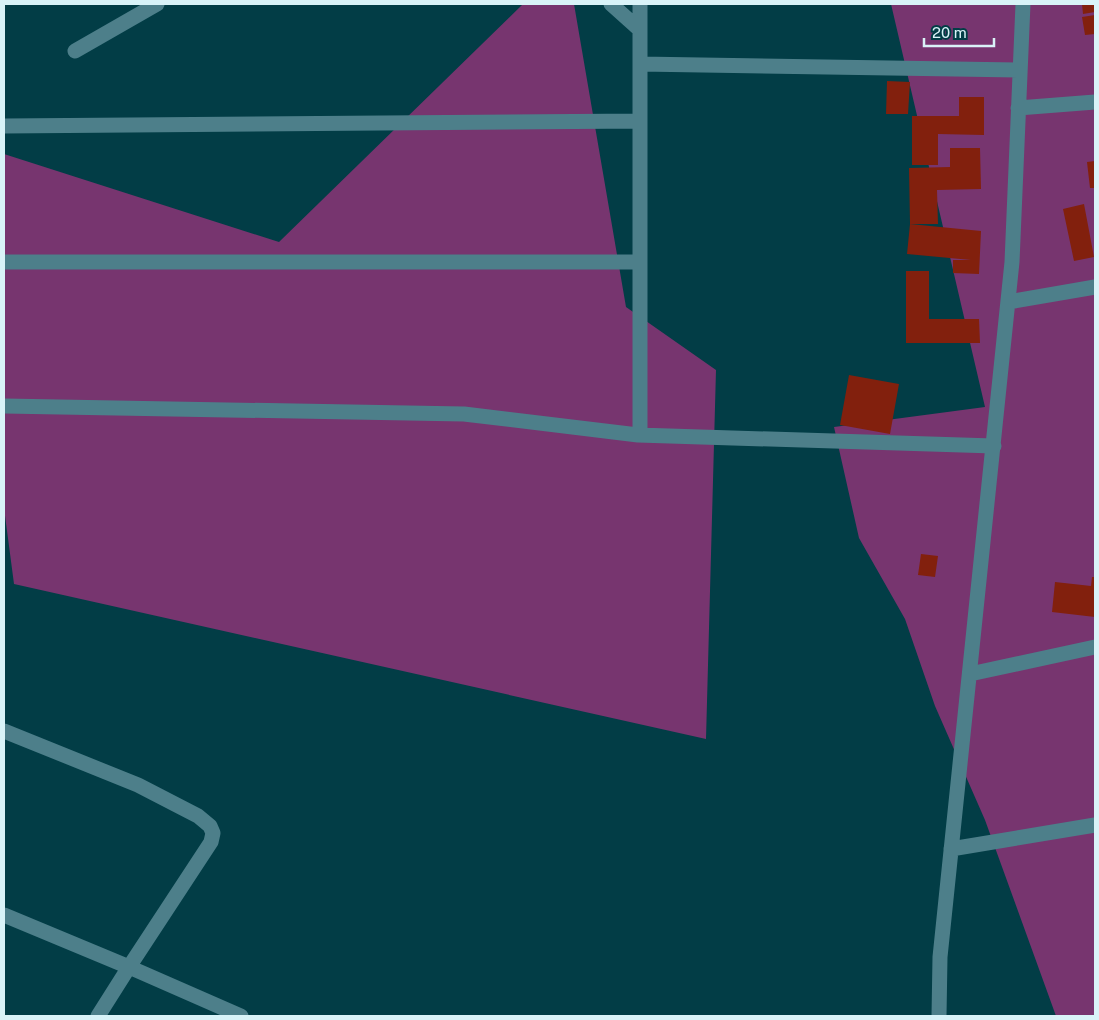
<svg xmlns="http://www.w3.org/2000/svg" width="1099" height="1020" font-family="'Public Sans',sans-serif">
<rect width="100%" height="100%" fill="#023d46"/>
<!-- green -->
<path fill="#77356f" d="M523 4H574L626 307 716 370 706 739 14 584 4 508V154L279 242Z
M891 4H1095V1016H1056L985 820 935 706 905 619 859 538 834 427 985 407Z"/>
<!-- building -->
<path fill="#82200d" d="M1082 4H1095V12L1083 14Z
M1095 15V34L1085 35 1082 17Z
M887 81 910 82 908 114H886Z
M959 97H984V135L938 134V165H912V116H959Z
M950 148H980L981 189 937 190 938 224H910L909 168 950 167Z
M1095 161V188H1090L1087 162Z
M1084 204 1094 257 1074 261 1063 209Z
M910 224 981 231 979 274 953 273V260H971L907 254Z
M906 271H929V319H979L980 343H906Z
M849 375 899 384 890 434 840 425Z
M921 554 938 556 935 577 918 575Z
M1092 577H1095V617L1052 612 1055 582 1091 586Z"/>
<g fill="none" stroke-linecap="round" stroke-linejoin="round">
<!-- street -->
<path stroke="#4d7f8a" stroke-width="15" d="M611 4 640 30
M75 51 157 4
M640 64 1020 70
M1018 108 1095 102
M4 126 640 121
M4 262H640
M1008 302 1095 287
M4 406 464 414 638 435 994 446
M640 435V4
M970 674 1095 647
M4 731 138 785 198 816 210 826 213 833 211 842 129 967 241 1016
M951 849 1095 825
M4 915 129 967 98 1016
M939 1016 940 957 1012 262 1023 4"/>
</g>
<!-- border -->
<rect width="1099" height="1020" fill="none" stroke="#d9f3f8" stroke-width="10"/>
<!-- scale -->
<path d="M924 38v8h70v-8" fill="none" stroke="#d9f3f8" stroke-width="2.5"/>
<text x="932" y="38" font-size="15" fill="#d9f3f8" stroke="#023d46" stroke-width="4" paint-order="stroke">20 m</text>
</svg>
